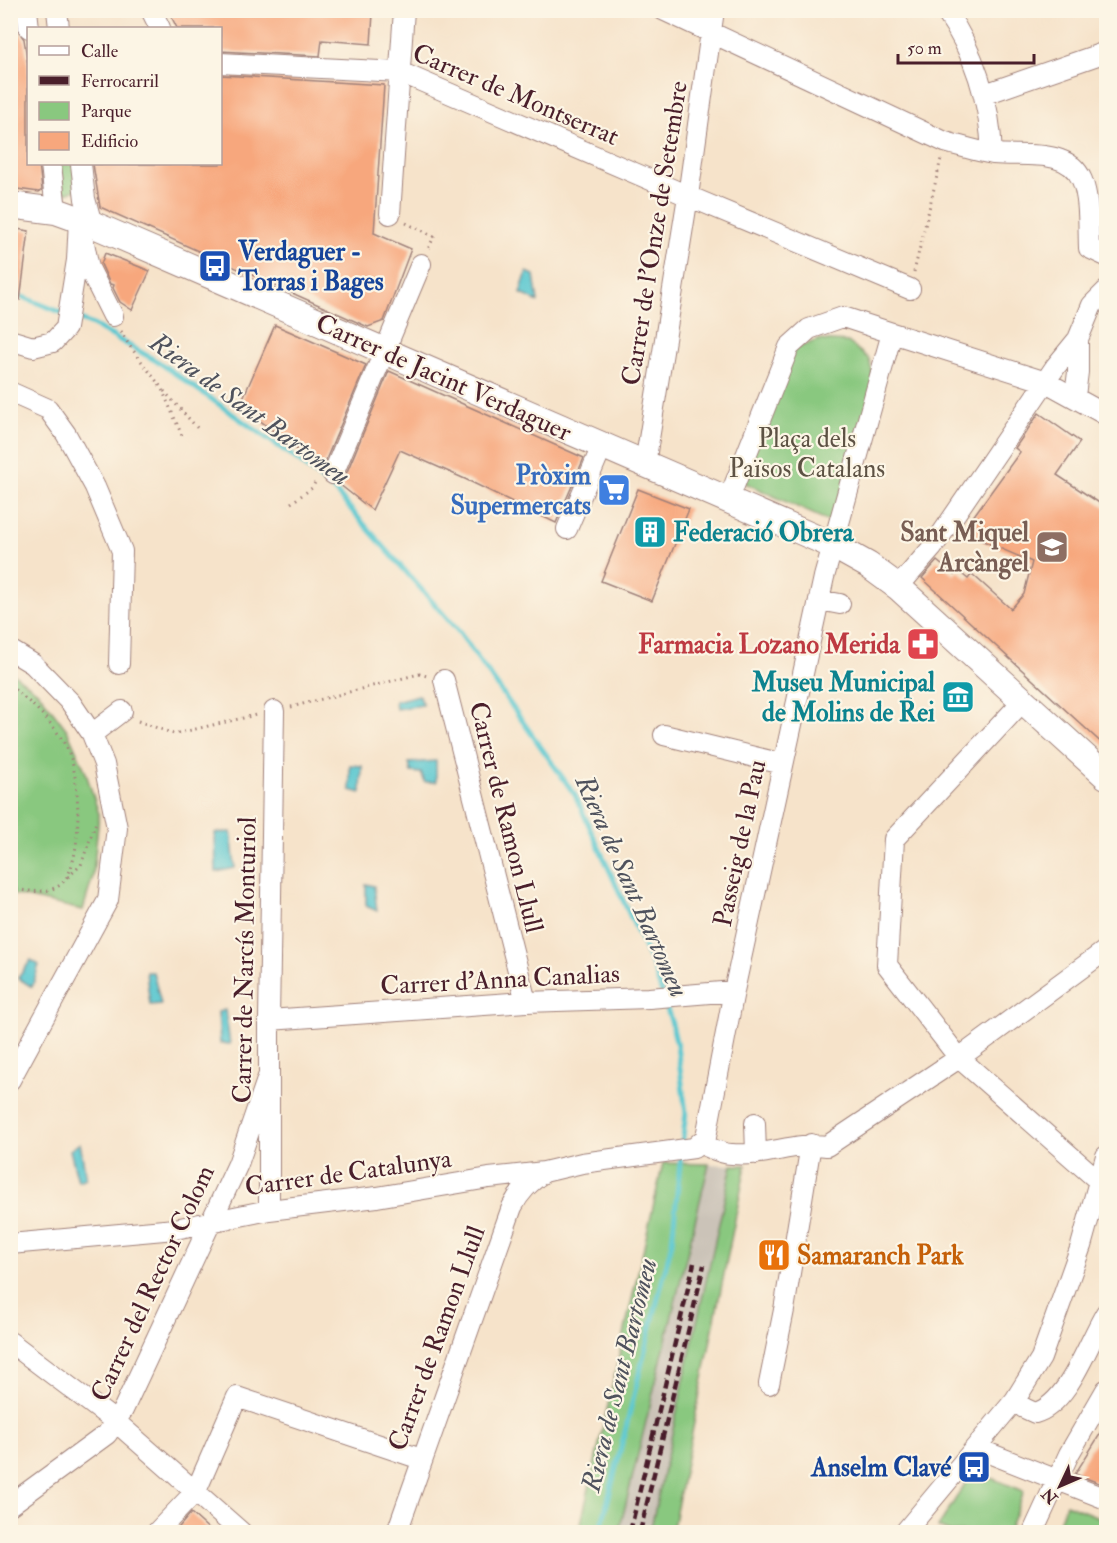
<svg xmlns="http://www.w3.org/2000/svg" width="1117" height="1543" font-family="'IM FELL Double Pica',serif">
<rect width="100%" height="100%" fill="#fcf5e5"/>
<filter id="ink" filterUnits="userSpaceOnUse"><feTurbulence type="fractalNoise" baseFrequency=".0167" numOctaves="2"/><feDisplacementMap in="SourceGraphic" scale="12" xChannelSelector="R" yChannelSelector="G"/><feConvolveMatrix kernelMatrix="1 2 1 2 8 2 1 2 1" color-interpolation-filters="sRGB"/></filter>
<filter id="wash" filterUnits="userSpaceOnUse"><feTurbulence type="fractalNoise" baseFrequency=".008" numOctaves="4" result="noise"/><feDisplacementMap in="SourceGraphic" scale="24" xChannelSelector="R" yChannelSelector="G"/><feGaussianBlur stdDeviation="1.35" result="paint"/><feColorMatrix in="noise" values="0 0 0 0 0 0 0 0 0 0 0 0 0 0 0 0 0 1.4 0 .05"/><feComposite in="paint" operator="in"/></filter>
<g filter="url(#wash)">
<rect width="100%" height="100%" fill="#f6e3ca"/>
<!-- industrial -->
<path fill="#cbc3b8" d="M709 1164 732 1165 650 1532H619Z"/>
<!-- green -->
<path fill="#89c87f" stroke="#6a7455" stroke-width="1.5" d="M58 164H74L79 190 63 193Z
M818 340 848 342 869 359 876 387 841 527 741 481 794 349Z
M10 671 39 693 67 730 85 770 99 814 93 876 83 910 11 894Z
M663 1163 709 1164 619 1532H579Z
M732 1165H746L672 1532H650Z
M973 1471 1024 1491 1008 1532H950L938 1527Z
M1066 1504 1106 1520V1532H1055Z"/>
<!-- water -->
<path fill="#5bc8d0" stroke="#52747e" stroke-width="1.5" d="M527 272 534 275 538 302 520 293Z
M419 695 423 705 396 709 395 701Z
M436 761V782H425L421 773 411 772 409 763Z
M350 765 362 766 361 793 350 790Z
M231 832 235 868 216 872 215 833Z
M366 884 374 886 377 911 366 906Z
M31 960 39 965 32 987 18 978Z
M146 972H153L161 1004 150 1005Z
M225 1010 230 1044 220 1043 218 1012Z
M80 1143 86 1178 78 1181 70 1150Z"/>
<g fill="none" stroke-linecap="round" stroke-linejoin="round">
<!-- stream -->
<path stroke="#5bc8d0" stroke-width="5" d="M15 294 93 325 160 363 298 460 333 489 459 632 575 795 653 966 672 1024 677 1046 686 1113 682 1144
M600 1532 672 1242 681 1154"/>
</g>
<g id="blocks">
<!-- building -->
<path fill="#f7a77d" d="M10 10H15L17 29 24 39 28 65V164H39L42 190 39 192 10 188Z
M168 10H365L364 12 373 13 371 44 322 40 320 56 220 51V28H177Z
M220 75 384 85 374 233 411 249 384 321 368 327 100 207 93 164H220Z
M10 228 29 231 20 300H10Z
M105 253 150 271 132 310 120 302 113 288 114 285 110 284 101 264Z
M275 325 366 365 322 469 240 405Z
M389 371 584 458 556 523 465 479 400 450 372 510 339 484 344 479Z
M1039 413 1080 442 1057 475 1107 508V748L922 578 937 561 954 575 958 571 968 579 972 574 1011 609 1024 594 1032 562 962 532 1020 452 1015 448Z
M638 489 689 509 652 601 601 581Z
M1107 1423V1486L1075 1474Z
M191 1513 213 1533H174Z"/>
</g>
</g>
<g filter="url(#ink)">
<use href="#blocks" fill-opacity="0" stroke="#a0817a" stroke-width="1.5"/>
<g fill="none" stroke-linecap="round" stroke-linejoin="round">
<!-- minor casing -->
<g stroke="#a0817a" stroke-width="22">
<path id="minor" d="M27 10 29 28
M57 10 59 28
M151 10 160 28
M663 10 945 142C961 146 978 152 994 154 1022 157 1068 147 1082 180 1090 200 1088 226 1089 248L1106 256
M945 10C975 53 990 102 992 154
M220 63 400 72 688 196 910 289
M985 94 1106 52
M51 164 56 211
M81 164 85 199 92 224
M390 214 404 10
M84 243 89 268 113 316
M892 333 1046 382 1106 415
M10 340 33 347 53 342 66 328 77 260 79 219
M10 392 48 409 66 434 95 487 122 551 119 664
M1075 396 1078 372V339
M645 464 688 196 714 10
M333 474 421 264
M567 529 602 446
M898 587 932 548 1056 366 1078 339 1092 305 1106 291
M819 600 840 604
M10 650 33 664 71 703 92 734 104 764 117 828 108 900 10 1080
M444 680 526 1002
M1023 701 894 839 887 965 959 1058 1100 1182
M92 734 122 711
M664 735 783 764
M269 1020 526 1002 649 998 734 991
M755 1123 756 1154
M701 1144C710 1148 722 1154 732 1154 765 1157 795 1142 827 1146L959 1058 1106 950
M269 1210V1020L274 711
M10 1244 175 1229 269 1210 377 1197 489 1178 544 1172 582 1163 694 1148 706 1137 734 991 824 577 892 333 843 317 809 329 789 347 728 501
M10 1342 116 1422 241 1532
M769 1384 784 1310 811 1144
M1015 1400 1024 1408 1035 1413C1069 1404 1088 1342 1106 1313
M976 1448 1106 1499
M10 1505 107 1434 123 1410 238 1164 269 1074
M157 1532 196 1491 237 1397 421 1459
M397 1532 512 1207C520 1191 530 1182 544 1172
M905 1532 1015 1400 1041 1358 1081 1246 1106 1156
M1033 1532 1069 1454 1106 1390"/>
</g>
<!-- major casing -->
<g stroke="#a0817a" stroke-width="28">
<path id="major" d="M10 205 56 211 92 224 832 545 868 565 898 587 1106 776"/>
</g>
<!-- path -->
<path stroke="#a0817a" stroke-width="3" stroke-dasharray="1.5 4.5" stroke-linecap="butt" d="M406 223 434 237 428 249
M914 272 941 159
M121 331 129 345 161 387 183 438
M164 391 200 431
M291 503 312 488 316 481
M10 686C33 704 60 728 70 756 80 781 84 867 60 885 45 895 27 891 10 888
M291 707 419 674 427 676
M138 721 174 734 256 715
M68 877 81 865 96 822"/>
<!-- minor -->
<use href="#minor" stroke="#fff" stroke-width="20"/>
<!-- major -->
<use href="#major" stroke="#fff" stroke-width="26"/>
<!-- rail -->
<path stroke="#4a1f2b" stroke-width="4.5" stroke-dasharray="9 4.5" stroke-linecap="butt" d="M630 1532 694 1263
M640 1532 704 1265"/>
</g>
</g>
<!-- icons -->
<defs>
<g id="bus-square" transform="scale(1.725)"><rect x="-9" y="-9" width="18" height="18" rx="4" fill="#1a4fb4" stroke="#fcf5e5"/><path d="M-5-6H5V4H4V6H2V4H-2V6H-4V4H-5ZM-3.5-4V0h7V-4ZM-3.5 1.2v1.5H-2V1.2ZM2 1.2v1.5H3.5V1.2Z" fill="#fff"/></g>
<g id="supermarket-square" transform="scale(1.725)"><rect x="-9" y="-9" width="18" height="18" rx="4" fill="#3f7fe0" stroke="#fcf5e5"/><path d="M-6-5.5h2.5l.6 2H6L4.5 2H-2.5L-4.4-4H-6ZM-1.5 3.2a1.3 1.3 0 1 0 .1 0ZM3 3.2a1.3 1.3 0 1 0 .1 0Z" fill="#fff"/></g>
<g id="building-square" transform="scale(1.725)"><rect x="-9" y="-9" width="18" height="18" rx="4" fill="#0f9aa8" stroke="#fcf5e5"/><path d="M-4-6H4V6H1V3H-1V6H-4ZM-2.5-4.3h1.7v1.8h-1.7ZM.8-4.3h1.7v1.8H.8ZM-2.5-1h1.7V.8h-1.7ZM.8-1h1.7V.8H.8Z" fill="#fff"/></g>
<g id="school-square" transform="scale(1.725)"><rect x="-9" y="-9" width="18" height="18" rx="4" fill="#8d6e63" stroke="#fcf5e5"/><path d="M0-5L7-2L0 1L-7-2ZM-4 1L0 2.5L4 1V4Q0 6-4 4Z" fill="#fff"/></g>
<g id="pharmacy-square" transform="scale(1.725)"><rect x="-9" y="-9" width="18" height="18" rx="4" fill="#e0444e" stroke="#fcf5e5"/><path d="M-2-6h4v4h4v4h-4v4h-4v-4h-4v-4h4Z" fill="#fff"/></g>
<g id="museum-square" transform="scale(1.725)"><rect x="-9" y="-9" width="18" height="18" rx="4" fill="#0f9aa8" stroke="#fcf5e5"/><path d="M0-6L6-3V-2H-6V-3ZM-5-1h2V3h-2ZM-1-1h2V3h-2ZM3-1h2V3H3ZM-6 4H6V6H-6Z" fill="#fff"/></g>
<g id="restaurant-square" transform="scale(1.725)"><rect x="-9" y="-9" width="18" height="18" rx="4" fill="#e8710a" stroke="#fcf5e5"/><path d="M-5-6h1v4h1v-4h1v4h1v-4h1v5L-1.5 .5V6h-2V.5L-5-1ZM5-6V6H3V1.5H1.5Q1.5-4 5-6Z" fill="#fff"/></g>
</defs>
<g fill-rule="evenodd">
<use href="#bus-square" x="215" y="266"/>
<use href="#supermarket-square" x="614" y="490"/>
<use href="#building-square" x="650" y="532"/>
<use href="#school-square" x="1052" y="547"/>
<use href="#pharmacy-square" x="923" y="644"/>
<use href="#museum-square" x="958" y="697"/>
<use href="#restaurant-square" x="774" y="1255"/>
<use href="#bus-square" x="974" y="1467"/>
</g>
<g text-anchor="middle" stroke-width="4.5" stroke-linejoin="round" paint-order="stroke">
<!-- street labels -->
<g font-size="26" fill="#4a1f2b" stroke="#fcf5e5">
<text transform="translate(516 94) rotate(23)" y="9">Carrer de Montserrat</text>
<text transform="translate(654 233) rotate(-81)" y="9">Carrer de l'Onze de Setembre</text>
<text transform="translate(444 377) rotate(24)" y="9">Carrer de Jacint Verdaguer</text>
<text transform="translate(507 817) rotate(76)" y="9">Carrer de Ramon Llull</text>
<text transform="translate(739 843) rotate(-78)" y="9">Passeig de la Pau</text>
<text transform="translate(244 960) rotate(-89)" y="9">Carrer de Narcís Monturiol</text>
<text transform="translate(500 979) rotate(-3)" y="9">Carrer d'Anna Canalias</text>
<text transform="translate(348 1172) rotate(-8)" y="9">Carrer de Catalunya</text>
<text transform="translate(152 1283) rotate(-65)" y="9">Carrer del Rector Colom</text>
<text transform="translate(436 1338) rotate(-70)" y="9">Carrer de Ramon Llull</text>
</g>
<!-- transit labels -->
<g font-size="26" font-weight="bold" fill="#164399" stroke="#fcf5e5" text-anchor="start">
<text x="238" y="260">Verdaguer -<tspan x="238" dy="30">Torras i Bages</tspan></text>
<text x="951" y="1476" text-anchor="end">Anselm Clavé</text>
</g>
<!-- park labels -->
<g font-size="26" fill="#5d5244" stroke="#fcf5e5">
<text x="807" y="447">Plaça dels<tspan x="807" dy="30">Països Catalans</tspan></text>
</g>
<!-- shop labels -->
<g font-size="26" font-weight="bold" fill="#366cbe" stroke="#fcf5e5" text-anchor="end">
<text x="591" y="484">Pròxim<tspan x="591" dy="30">Supermercats</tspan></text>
</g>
<!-- culture labels -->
<g font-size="26" font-weight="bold" fill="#0d838f" stroke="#fcf5e5" text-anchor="start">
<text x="673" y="541">Federació Obrera</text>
<text x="935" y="691" text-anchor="end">Museu Municipal<tspan x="935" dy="30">de Molins de Rei</tspan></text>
</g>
<!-- education labels -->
<g font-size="26" font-weight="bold" fill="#785e54" stroke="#fcf5e5" text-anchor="end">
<text x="1029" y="541">Sant Miquel<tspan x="1029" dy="30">Arcàngel</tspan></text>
</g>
<!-- health labels -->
<g font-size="26" font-weight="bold" fill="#be3a42" stroke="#fcf5e5" text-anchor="end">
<text x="900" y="653">Farmacia Lozano Merida</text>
</g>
<!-- food labels -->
<g font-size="26" font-weight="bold" fill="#c56008" stroke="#fcf5e5" text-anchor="start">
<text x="797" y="1264">Samaranch Park</text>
</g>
<!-- water labels -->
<g font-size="27" font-style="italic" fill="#4f525d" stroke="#fcf5e5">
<text transform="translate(250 409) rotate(36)" y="9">Riera de Sant Bartomeu</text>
<text transform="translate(632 886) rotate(66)" y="9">Riera de Sant Bartomeu</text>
<text transform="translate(619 1375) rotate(-76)" y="9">Riera de Sant Bartomeu</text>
</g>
</g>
<!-- margin -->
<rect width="1117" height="1543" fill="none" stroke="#fcf5e5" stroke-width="36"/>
<!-- legend -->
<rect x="27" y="27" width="195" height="138" fill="#fcf5e5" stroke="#b59f9b" stroke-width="1.5"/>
<rect x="39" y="46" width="30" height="9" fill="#ffffff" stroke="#b59f9b" stroke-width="1.5"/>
<text x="81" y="57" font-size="18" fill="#4a1f2b">Calle</text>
<rect x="39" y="76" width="30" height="9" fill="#4a1f2b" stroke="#b59f9b" stroke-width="1.5"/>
<text x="81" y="87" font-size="18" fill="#4a1f2b">Ferrocarril</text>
<rect x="39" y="102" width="30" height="18" fill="#89c87f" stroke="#b59f9b" stroke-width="1.5"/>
<text x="81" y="117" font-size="18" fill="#4a1f2b">Parque</text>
<rect x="39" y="132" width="30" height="18" fill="#f7a77d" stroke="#b59f9b" stroke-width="1.5"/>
<text x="81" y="147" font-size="18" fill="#4a1f2b">Edificio</text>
<!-- north arrow -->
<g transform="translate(1060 1486) rotate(226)" stroke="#fcf5e5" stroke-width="4.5" paint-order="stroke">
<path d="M0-4.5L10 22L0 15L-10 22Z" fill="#4a1f2b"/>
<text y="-9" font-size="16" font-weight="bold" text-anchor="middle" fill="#4a1f2b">N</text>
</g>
<!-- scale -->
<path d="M898 54v9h136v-9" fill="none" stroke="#4a1f2b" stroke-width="3"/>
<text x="907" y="54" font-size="18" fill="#4a1f2b" stroke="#fcf5e5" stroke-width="4.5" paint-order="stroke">50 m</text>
</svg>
